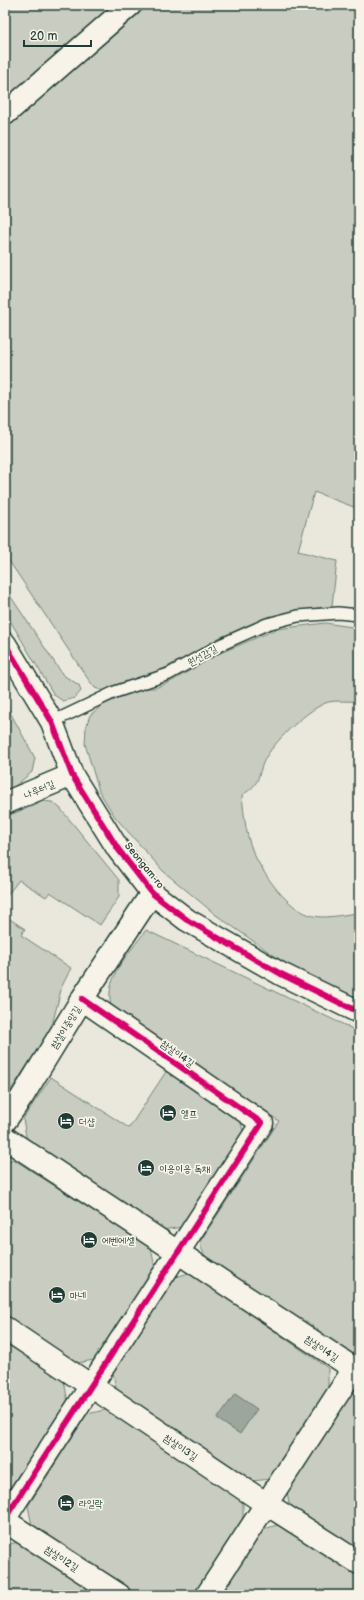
<svg xmlns="http://www.w3.org/2000/svg" width="364" height="1600" font-family="'Balsamiq Sans','Poor Story',sans-serif">
<rect width="100%" height="100%" fill="#eae8dd"/>
<filter id="ink" filterUnits="userSpaceOnUse"><feTurbulence type="fractalNoise" baseFrequency=".025" numOctaves="2"/><feDisplacementMap in="SourceGraphic" scale="8" xChannelSelector="R" yChannelSelector="G"/><feConvolveMatrix kernelMatrix="1 2 1 2 8 2 1 2 1" color-interpolation-filters="sRGB"/></filter>
<g filter="url(#ink)">
<!-- green -->
<path fill="#c8ccc1" stroke="#74847a" d="M5 5H112L5 102Z
M149 5H359V509L314 492 298 551 337 561 332 606 290 612 245 627 157 672 104 691 95 688 88 679 5 555V129Z
M5 588 63 675 79 685 81 691 75 698 63 701 54 695 5 612Z
M325 623 359 628V701C349 702 337 700 328 702 308 709 277 739 266 757 256 775 263 783 242 795 244 815 246 840 256 858 266 878 288 908 310 915 324 920 344 914 359 913V1004L289 966 216 915 163 871 115 817 99 791 85 744 86 727 90 715 103 705 141 688H155L172 681 218 654 277 629Z
M5 703 35 758 32 772 8 792 5 791Z
M43 801 52 802 60 808 119 880V897L100 925 50 892 46 897 19 880 5 898V817Z
M5 916 25 929 21 935 71 968 62 986 51 1029 5 1099Z
M146 930 359 1032V1359L265 1300 206 1257 201 1248V1240L279 1121 177 1051 113 1012C100 981 129 954 146 930Z
M169 1067 238 1112 244 1134 184 1227 161 1230 27 1142 23 1119 51 1077 129 1128Z
M13 1159 151 1248 155 1268 94 1360 77 1363 5 1316V1162Z
M190 1273 328 1368V1388L271 1479 252 1481 117 1393 113 1373 174 1277Z
M5 1343 64 1381 68 1402 5 1495Z
M359 1392V1553L290 1510 287 1491 350 1394Z
M109 1409 243 1501V1521L196 1595H138L32 1526 28 1506 87 1414Z
M280 1524 359 1572V1595H220L261 1530Z
M19 1542 97 1595H5V1545Z"/>
<!-- water -->
<path fill="#9ca69c" stroke="#6a7c72" d="M235 1394 257 1409 240 1434 217 1419Z"/>
<g fill="none" stroke-linecap="round" stroke-linejoin="round">
<!-- service casing -->
<g stroke="#1f3d34" stroke-width="14">
<path id="service" d="M52 722 115 692 169 674 220 645 267 624 298 616 338 613 359 615"/>
</g>
<!-- minor casing -->
<g stroke="#1f3d34" stroke-width="25">
<path id="minor" d="M5 803 72 775
M5 1121 22 1097 82 999 152 893
M5 1138 359 1372
M5 1328 265 1503 359 1563
M5 1518 262 1123 82 999
M5 1521 119 1595
M207 1595 354 1369"/>
</g>
<!-- tertiary casing -->
<g stroke="#1f3d34" stroke-width="25">
<path id="tertiary" d="M5 644 52 722 72 775 118 849 152 893 187 920 281 974 359 1012"/>
</g>
<!-- secondary casing -->
<g stroke="#1f3d34" stroke-width="25">
<path id="secondary" d="M5 114 130 5"/>
</g>
<!-- service -->
<use href="#service" stroke="#f7f3e8" stroke-width="11"/>
<!-- minor -->
<use href="#minor" stroke="#f7f3e8" stroke-width="22"/>
<!-- tertiary -->
<use href="#tertiary" stroke="#f7f3e8" stroke-width="22"/>
<!-- secondary -->
<use href="#secondary" stroke="#f7f3e8" stroke-width="22"/>
<!-- cycleway casing -->
<g stroke="#f7f3e8" stroke-width="8">
<path id="cycleway" d="M5 644 52 722 72 775 118 849 152 893 187 920 281 974 359 1012
M5 1518 262 1123 82 999"/>
</g>
<!-- cycleway -->
<use href="#cycleway" stroke="#d6006c" stroke-width="6"/>
</g>
</g>
<!-- icons -->
<defs>
<g id="hotel-disc" transform="scale(0.9)"><circle r="9.5" fill="#1f3d34" stroke="#f7f3e8"/><path d="M-6-4.5h1.5V1H6V5H4.5V3h-9V5H-6ZM-4 0a1.8 1.8 0 1 1 3.6 0ZM.5 0V-2.5h3Q6-2.5 6 0Z" fill="#fff"/></g>
</defs>
<g fill-rule="evenodd">
<use href="#hotel-disc" x="168" y="1113"/>
<use href="#hotel-disc" x="66" y="1121"/>
<use href="#hotel-disc" x="146" y="1168"/>
<use href="#hotel-disc" x="89" y="1240"/>
<use href="#hotel-disc" x="57" y="1295"/>
<use href="#hotel-disc" x="66" y="1503"/>
</g>
<g text-anchor="middle" stroke-width="3.5" stroke-linejoin="round" paint-order="stroke">
<!-- street labels -->
<g font-size="10" fill="#1f3d34" stroke="#f7f3e8">
<text transform="translate(202 655) rotate(-30)" y="4">원선감길</text>
<text transform="translate(39 789) rotate(-23)" y="4">나루터길</text>
<text transform="translate(145 865) rotate(51)" y="4">Seongam-ro</text>
<text transform="translate(65 1027) rotate(-59)" y="4">참살이중앙길</text>
<text transform="translate(178 1053) rotate(35)" y="4">참살이4길</text>
<text transform="translate(322 1348) rotate(34)" y="4">참살이4길</text>
<text transform="translate(181 1447) rotate(34)" y="4">참살이3길</text>
<text transform="translate(62 1558) rotate(33)" y="4">참살이2길</text>
</g>
<!-- poi labels -->
<g font-size="10" fill="#1f3d34" stroke="#f7f3e8" text-anchor="start">
<text x="181" y="1117">엘프</text>
<text x="79" y="1125">더샵</text>
<text x="159" y="1172">이응이응 독채</text>
<text x="102" y="1244">에벤에셀</text>
<text x="70" y="1299">마네</text>
<text x="79" y="1507">라일락</text>
</g>
</g>
<!-- margin -->
<rect width="364" height="1600" fill="none" stroke="#f7f3e8" stroke-width="20"/>
<rect x="10" y="10" width="344" height="1580" fill="none" stroke="#1f3d34" stroke-width="1.5" filter="url(#ink)"/>
<!-- scale -->
<path d="M24 40v6h67v-6" fill="none" stroke="#1f3d34" stroke-width="2"/>
<text x="30" y="40" font-size="12" fill="#1f3d34" stroke="#f7f3e8" stroke-width="3" paint-order="stroke">20 m</text>
</svg>
